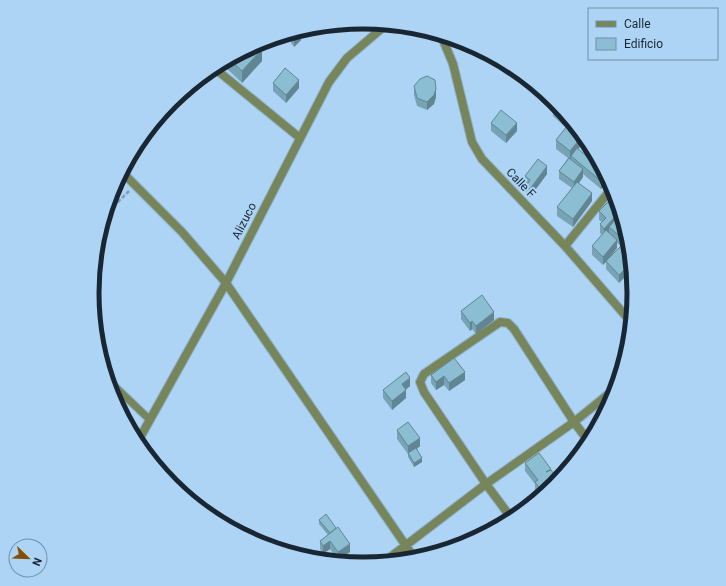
<svg xmlns="http://www.w3.org/2000/svg" width="726" height="586" font-family="Roboto,sans-serif">
<rect width="100%" height="100%" fill="#add4f4"/>
<g fill="none" stroke-linecap="round" stroke-linejoin="round">
<!-- service casing -->
<g stroke="#8fb1cd" stroke-width="9">
<path id="service" d="M107 379 150 420"/>
</g>
<!-- minor casing -->
<g stroke="#8fb1cd" stroke-width="10">
<path id="minor" d="M441 35 453 64 472 142 482 159 565 246 631 322
M213 67 300 138
M122 172 182 232 226 283 415 559
M565 246 612 188
M137 443 226 283 329 82 347 58 387 24
M512 519 486 484 424 392 420 382 424 374 500 322 508 323 514 329 574 422 589 442
M384 562 486 484 574 422 616 388"/>
</g>
<!-- path -->
<path stroke="#809fb9" stroke-width="2.5" stroke-dasharray="4 2" stroke-linecap="butt" d="M105 215 129 191"/>
<!-- service -->
<use href="#service" stroke="#77855b" stroke-width="7"/>
<!-- minor -->
<use href="#minor" stroke="#77855b" stroke-width="8"/>
</g>
<!-- wall -->
<path fill="#78a3b5" fill-rule="evenodd" d="M291 35 301 40 294 47 291 43Z
M256 44 262 61 242 83 221 63Z
M273 83 299 88 286 103 273 91Z
M414 86 436 97 434 104 427 110 417 106 414 95Z
M553 108 569 119 564 126 553 116Z
M491 123 517 131 506 143 491 131Z
M556 140 578 149 608 178V181L601 189 583 174V177L579 183 592 201 573 227 557 216V207L572 188 559 179V171L568 158 556 149Z
M586 140 588 143 593 151 586 146Z
M547 174 530 197 526 194V186L527 185 525 184V176Z
M599 211 619 215 621 213 629 240 630 248 627 245V243L624 246 619 283 606 269V262L603 265 592 255V246L602 235 600 233V224L602 222 599 220ZM617 243 621 246 612 254 617 248Z
M632 271 633 285 627 280V276Z
M461 311 494 320 476 334 472 329 470 331 461 319Z
M431 375 465 380 449 391 444 385 436 390 431 383Z
M410 386 406 389V398L392 410 383 398V390Z
M397 430 420 446 417 449 422 462 414 467 408 457V454L397 439Z
M525 463 551 470 554 485 540 497 535 490V484L525 471Z
M319 520 350 552 338 560 330 549 323 554 320 549V541L328 535 319 524Z"/>
<!-- shaded-wall -->
<path fill="#618593" d="M301 32V40L294 47V38Z
M262 49V61L242 83V71Z
M299 80V88L286 103V95Z
M436 89V97L434 104 427 110V102Z
M566 115 569 119 564 126V118Z
M517 123V131L506 143V135Z
M583 135 586 139 572 157 571 156V159L570 160V151Z
M547 166V174L530 197V189Z
M583 169V177L574 190V182Z
M606 175 608 178V181L601 189V181Z
M592 193V201L573 227V219Z
M619 212V221L609 227V232L604 237V229Z
M627 234 628 238 627 237V243L623 247V239Z
M617 240V248L603 265V257Z
M631 263 632 270 619 283V275Z
M494 312V320L476 334V326Z
M472 321V329L470 331V323Z
M465 372V380L449 391V383Z
M444 376V385L436 390V382Z
M410 378V386L402 393V384Z
M406 390V398L392 410V401Z
M420 438V446L408 455V446Z
M422 458V462L414 467V463Z
M330 541V549L323 554V546Z
M350 544V552L338 560V552Z"/>
<!-- building -->
<path fill="#8bbed2" stroke="#618593" d="M300 30 301 32 294 38 291 35 294 32Z
M256 44 262 49 242 71 229 59Z
M285 68 299 80 286 95 273 83Z
M427 76 435 80 436 89 434 95 427 102 417 98 414 86 420 79Z
M557 104 566 115 564 118 553 108Z
M501 110 517 123 506 135 491 123Z
M571 121 583 135 570 151 556 140Z
M577 148 602 169 606 175 601 181 571 156Z
M569 158 583 169 574 182 559 171Z
M538 159 547 166 530 189 526 186 530 180 525 176Z
M577 182 592 193 573 219 557 207Z
M608 202 619 212 604 229 600 224 606 218 599 211Z
M621 213 627 234 623 239 609 227Z
M606 230 617 240 603 257 592 246Z
M622 245 630 252 631 263 619 275 606 261Z
M632 271 633 281 627 276Z
M482 295 494 312 476 326 472 321 470 323 461 311Z
M454 358 465 372 449 383 444 376 436 382 431 375Z
M406 372 410 378 402 384 406 390 392 401 383 390Z
M408 422 420 438 408 446 397 430Z
M416 448 422 458 414 463 408 453Z
M539 453 551 469 546 472 551 470 559 480 554 485 544 494 535 482 538 480 525 463Z
M326 514 336 528 330 533 319 520Z
M338 527 350 544 338 552 330 541 323 546 320 541Z"/>
<g text-anchor="middle" stroke-width="4" stroke-linejoin="round" paint-order="stroke">
<!-- street labels -->
<g font-size="12" fill="#182733" stroke="#add4f4">
<text transform="translate(521 183) rotate(46)" y="4">Calle F</text>
<text transform="translate(244 221) rotate(-63)" y="4">Alizuco</text>
</g>
</g>
<!-- crop -->
<path d="M0 0H726V586H0ZM99 293a264 264 0 1 1 528 0a264 264 0 1 1-528 0Z" fill="#add4f4" fill-rule="evenodd"/>
<path fill="none" stroke="#182733" stroke-width="5" d="M99 293a264 264 0 1 1 528 0a264 264 0 1 1-528 0Z"/>
<!-- legend -->
<rect x="588" y="8" width="130" height="52" fill="#add4f4" stroke="#718fa7"/>
<rect x="596" y="21" width="20" height="6" fill="#77855b" stroke="#718fa7"/>
<text x="624" y="28" font-size="12" fill="#182733">Calle</text>
<rect x="596" y="38" width="20" height="12" fill="#8bbed2" stroke="#718fa7"/>
<text x="624" y="48" font-size="12" fill="#182733">Edificio</text>
<!-- north arrow -->
<g transform="translate(28 558) rotate(113)"><circle r="19" fill="#add4f4" stroke="#718fa7"/>
<path d="M0-3L7 15L0 10L-7 15Z" fill="#874e03"/>
<text y="-6" font-size="11" font-weight="bold" text-anchor="middle" fill="#182733">N</text>
</g>
</svg>
